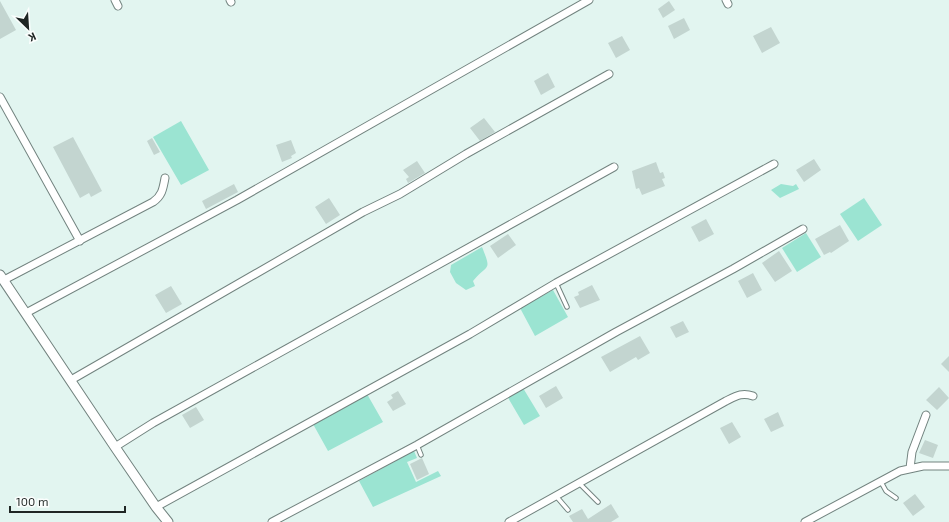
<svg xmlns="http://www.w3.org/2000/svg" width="949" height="522" font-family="'Exo 2',sans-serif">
<rect width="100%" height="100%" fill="#e2f5f0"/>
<!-- green -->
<path fill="#9be4d2" d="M181 121 209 170 181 185 153 137Z
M781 184 793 186 796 184 799 189 780 198 771 190Z
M864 198 882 225 858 241 840 214Z
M806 233 821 257 797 272 782 248Z
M482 247C492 272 488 263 473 281L475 286 466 290 456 283 450 272 451 265Z
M553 290 568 317 535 336 520 308Z
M523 388 540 416 524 425 507 396Z
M367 394 383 422 328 451 313 424Z
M414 451 417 458 407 462 416 482 438 471 441 476 373 507 359 481Z"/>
<!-- building -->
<path fill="#c3d5d0" d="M0 1 16 30 0 39Z
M669 1 675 10 663 18 658 9Z
M684 18 690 30 674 39 668 26Z
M771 27 780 43 762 53 753 36Z
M622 36 630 50 616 58 608 43Z
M548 73 555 87 541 95 534 81Z
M484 118 495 132 480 141 470 128Z
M73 137 102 191 91 197 89 193 80 198 53 147Z
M152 138 160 152 154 155 147 141Z
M291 140 296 153 291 156 292 158 282 162 276 145Z
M814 159 821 170 804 182 796 170Z
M417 161 425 173 408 183 406 179 409 177 403 170Z
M656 162 660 173 663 172 665 178 662 179 665 186 642 195 639 188 636 189 632 171Z
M234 184 238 192 206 209 202 201Z
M329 198 340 215 326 224 315 207Z
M706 219 714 234 699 242 691 227Z
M840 225 849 241 831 253 830 252 824 255 815 239Z
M508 234 516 245 498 258 490 246Z
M779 251 792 271 775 282 762 263Z
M753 273 762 290 747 298 738 281Z
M592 285 600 300 580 308 574 297 579 295 578 292Z
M171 286 182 304 166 313 155 295Z
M683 321 689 332 676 338 670 327Z
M640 336 650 353 638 360 636 357 610 372 601 357Z
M949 356V372L941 364Z
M556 386 563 398 546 408 539 396Z
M939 387 949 398 937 410 926 400Z
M398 391 406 404 393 411 387 402 393 398 391 395Z
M196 407 204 420 190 428 182 415Z
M778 412 784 426 771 432 764 419Z
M732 422 741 437 729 444 720 428Z
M925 440 938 445 933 458 919 453Z
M422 458 429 474 417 480 410 464Z
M915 494 925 507 913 516 903 503Z
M611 504 619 517 611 522H573L569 516 582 509 588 519Z"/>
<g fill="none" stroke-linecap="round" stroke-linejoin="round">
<!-- service casing -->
<g stroke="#72837f" stroke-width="5.5">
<path id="service" d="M556 283 567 307
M417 445 421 455
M881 482 886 491 896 498
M579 483 598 502
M556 496 568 510"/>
</g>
<!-- minor casing -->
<g stroke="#72837f" stroke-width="9">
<path id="minor" d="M115 0 118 6
M230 0 231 2
M726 0 728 4
M0 97 80 241
M4 280 153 202C162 196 163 189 165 178
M26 313 237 200 589 0
M71 380 363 212 400 194 466 154 609 74
M115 447 153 423 614 167
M910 468 912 452 926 415
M156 507 470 334 556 283 774 164
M272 522 417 445 616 332 733 269 803 229
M509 522 726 401C736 396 742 392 753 396
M805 522 900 471 923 466H949"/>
</g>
<!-- tertiary casing -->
<g stroke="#72837f" stroke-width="11">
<path id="tertiary" d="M0 275 115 447 156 507 168 522"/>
</g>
<!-- service -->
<use href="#service" stroke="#fff" stroke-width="3.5"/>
<!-- minor -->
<use href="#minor" stroke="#fff" stroke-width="7"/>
<!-- tertiary -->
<use href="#tertiary" stroke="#fff" stroke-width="9"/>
</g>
<!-- north arrow -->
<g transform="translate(28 28) rotate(155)" stroke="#fbfefd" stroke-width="3" paint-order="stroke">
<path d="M0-3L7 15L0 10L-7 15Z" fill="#1f2624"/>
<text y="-6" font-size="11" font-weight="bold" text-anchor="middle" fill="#1f2624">K</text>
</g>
<!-- scale -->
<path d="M10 506v6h115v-6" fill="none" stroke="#1f2624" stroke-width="2"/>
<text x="16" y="506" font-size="12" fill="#1f2624" stroke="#fbfefd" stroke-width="3" paint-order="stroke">100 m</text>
</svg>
